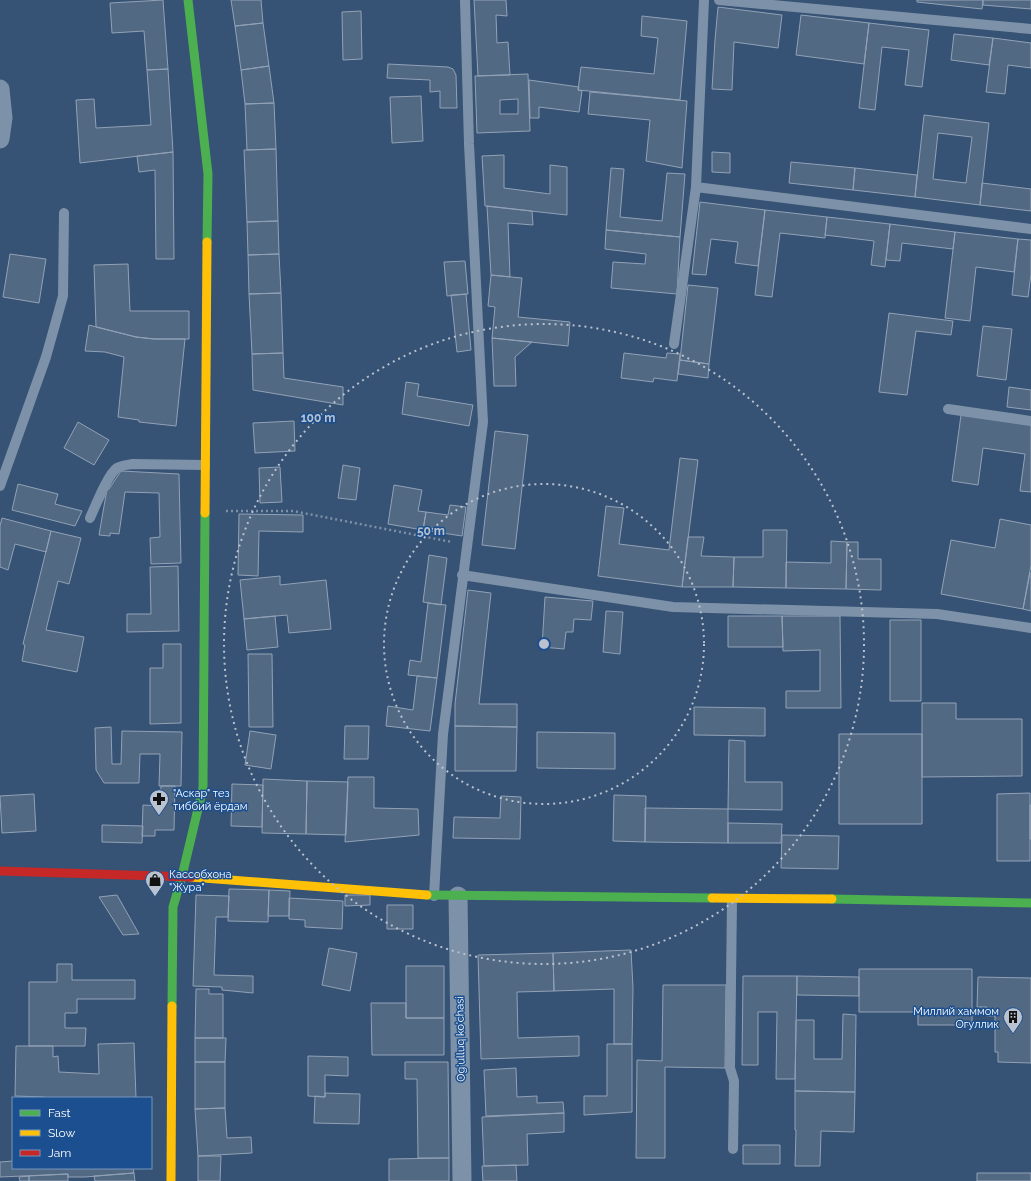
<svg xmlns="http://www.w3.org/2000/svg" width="1031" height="1181" font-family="Raleway,sans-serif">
<rect width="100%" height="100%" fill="#365274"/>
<!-- building -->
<path fill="#526984" stroke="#92a2b6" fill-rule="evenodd" d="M163 0 168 69 147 70 144 31 112 33 110 3Z
M231 0H261L263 23 235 26Z
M474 0H506L507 16 496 15 497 43 508 42 510 75 478 76Z
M917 0H983L982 9 917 2Z
M983 0H1031V9L983 5Z
M718 7 782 15 778 48 734 42 732 90 712 89 715 40Z
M361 11 362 59 343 60 342 12Z
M801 15 869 23 864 64 796 55Z
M642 16 687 21 680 100 578 90 581 67 654 74 658 38 641 36Z
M263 23 269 66 241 70 235 26Z
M869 23 929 30 922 87 905 85 909 50 882 47 875 110 859 108Z
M954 34 993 38 989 65 951 60Z
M993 38 1031 43V68L1008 65 1005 94 986 92Z
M388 64 448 67 453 69 456 75 457 108H440V91L430 92V80L387 78Z
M269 66 274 103 245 104 241 70Z
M168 69 173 152 80 163 76 100 94 99 96 128 151 125 147 70Z
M528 74 530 131 477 133 475 76ZM518 99V114H500V100Z
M529 80 579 87 578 90 582 91 579 112 539 107V118H530Z
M590 92 687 101 682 168 646 161 650 120 588 114Z
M421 96 423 141 392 143 390 97Z
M274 103 276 149 247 150 245 104Z
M924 115 989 123 980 205 915 197ZM938 133 972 137 966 183 933 179Z
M276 149 278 221 247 222 244 150Z
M173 152 174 259H156L155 170 139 172 137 156Z
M712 152 730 153V173L712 172Z
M504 155V188L550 194V165L567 167V215L485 206 482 156Z
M791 162 855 168 853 190 789 183Z
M611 168 624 169 620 217 662 221 667 173 685 174 680 237 606 230Z
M855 168 917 175 915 197 853 190Z
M982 183 1031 189V211L980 205Z
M700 202 765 210 758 266 735 263 738 242 711 239 706 275 692 274Z
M487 206 532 211 533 225 508 223 510 277 491 275Z
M765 210 827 217 825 238 780 233 772 297 755 295Z
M827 217 890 224 885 267 871 265 874 241 825 235Z
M278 221 279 254 248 255 247 222Z
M890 224 955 232 953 249 902 243 900 261 886 260Z
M606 230 680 237 677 294 611 288 613 262 645 264 646 254 605 249Z
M955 232 1018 239 1014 272 976 267 970 321 945 318Z
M1018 239 1031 240V274L1028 297 1012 295Z
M10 254 46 259 39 303 3 297Z
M279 254 281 293 249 294 248 255Z
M465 261 468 294 447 296 444 262Z
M128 264 130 311H189V339H154L136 337 96 327 94 265Z
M491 275 522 278 518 317 570 322 568 346 492 338 495 307 488 306Z
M688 285 718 288 709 364 680 360Z
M281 293 283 353 252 354 249 294Z
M466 294 471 350 457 352 451 295Z
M889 313 953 321 951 335 916 331 907 395 879 392Z
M89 325 136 337 154 339H185L176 426 139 422V420L118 417 124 357 105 352 85 351Z
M983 326 1012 329 1006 380 977 376Z
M492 338 532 342 515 357 516 386H494Z
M283 353 284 378 343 387V405L253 390 252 354Z
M624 353 666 358 667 353 680 354 677 381 654 378 653 382 621 378Z
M680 360 709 364 708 378 678 374Z
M406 382 419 384 417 396 473 405 469 426 402 414Z
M1009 387 1031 390V410L1007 407Z
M961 415 1031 425V492L1020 491 1025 454 983 448 978 485 952 481Z
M294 421 295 451 255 453 253 423Z
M78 422 109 440 94 465 64 448Z
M495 431 528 435 515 549 482 545Z
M680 458 698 460 682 587 598 576 606 506 624 508 619 544 669 550Z
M343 465 360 468 356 500 338 498Z
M280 467 282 502 260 503 259 468Z
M121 471 179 474 181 563 151 564 150 538 160 537 159 493 125 492 119 534 110 533V536L99 535 107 489H109Z
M18 484 58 494 55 504 82 511 75 526 12 510Z
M394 485 422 490 418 511 426 512 423 530 388 524Z
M450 505 466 507 462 536 423 530 426 512 448 515Z
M239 514 303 515V532L259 531 258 576 238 575Z
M2 518 51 531 46 552 15 544 8 570 0 567V526Z
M1000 519 1031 525V565L1023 609 941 594 951 540 995 548Z
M763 530H787L786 588 733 587 734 557H763Z
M51 531 81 538 69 584 58 581 46 630 84 637 77 672 22 661 25 645 23 644Z
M688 537H704L701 556 734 557 733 587H682Z
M831 541 847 542 846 589 786 588V562L831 563Z
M847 542H858V559H881V590L846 589Z
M429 555 447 558 441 605 423 602Z
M178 566 179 631 127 632V614H151L150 567Z
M1030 573H1031V611L1023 609Z
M280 576V585L326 580 331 629 289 633 287 615 244 619 240 580Z
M468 590 491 593 479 704H517V727L455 726V704Z
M545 597 593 601 591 620 574 619 573 632H566L564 649 542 647Z
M428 603 446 605 437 678 408 675 410 660 421 662Z
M606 611 623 612 620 654 603 652Z
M275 616 278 647 247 650 244 619Z
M728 616H782L783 647H728Z
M782 616H840L841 708H786V691H820V650L783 651Z
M890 620H921V701H890Z
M163 644H181V723L150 724V668H163Z
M248 654H272L273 727H249Z
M417 676 437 678 430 731 386 726 388 706 413 710Z
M922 703H956V719H1022V776L922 777Z
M694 707 765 708V736L694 735Z
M345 726H369L368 759H344Z
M455 726 517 727 516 771H455Z
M111 727 112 764H121L122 731 182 732 181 786H159L160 754H140L139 783H104L96 770 95 728Z
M250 731 276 735 271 769 245 765Z
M537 732 615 733V769L537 768Z
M839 734H922V824H839Z
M729 740 745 741V782H782V810L728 809Z
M348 777H374V808L418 809 419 835 345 842Z
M263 779 307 781 306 834 262 833Z
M307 781 348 782 346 835 306 834Z
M232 784 263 785 262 827 231 826Z
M161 786H175L174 830H155V836H142L143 805 160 806Z
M1030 793V861H997V794Z
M34 794 36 831 2 833 0 796Z
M614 795 646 796 645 842 613 841Z
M501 796 521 797 520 839 453 838 454 817 500 818Z
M1030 805H1031V839H1030Z
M645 808 728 809V843L645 842Z
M728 823 782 824 781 843H728Z
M102 825 143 826 142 843 102 842Z
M782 835 839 836 838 869 781 868Z
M229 889 269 890 268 922 228 921Z
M269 890 290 891 289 916H268Z
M117 895 139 934 123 935 99 897Z
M196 895 229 896 228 917H216L214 975 253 976V993L222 990V987L193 986Z
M345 895H370V905L345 906Z
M289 898 343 901 342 929 305 927V920L289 919Z
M387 905H413V929H387Z
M329 948 357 953 350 991 322 985Z
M631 950 633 988 632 1044H614V989L554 991 553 953Z
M553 953 554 991 517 992 518 1038 579 1036V1056L481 1059 478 955Z
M57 964H72V980H135V999H77V1013H65V1028H86L85 1046H29V982H57Z
M406 966H444V1018H406Z
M859 969H972V1025H918V1012H859Z
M743 976H797L795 1079H776L777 1012H758V1065H742Z
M797 976 859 977V996L797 995Z
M978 977 1031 978V1063L998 1062V1052H995V1016H987V1007H977Z
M663 985H726L725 1068 665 1067V1158H636L637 1060 662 1061Z
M196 989H209V994H223V1038H195Z
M371 1003H406V1018H444V1055H372Z
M843 1014 856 1015 855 1092 795 1091 796 1020H814V1059H842Z
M195 1038H226L225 1062H195Z
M134 1043 136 1098H44V1097L15 1096 16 1046H53V1057L58 1056 59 1072 99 1074 98 1044Z
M607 1044H632V1112L584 1115V1096H607Z
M308 1056 348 1057V1076L325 1075V1097L308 1096Z
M195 1062H225V1108L195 1109Z
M405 1062H448L449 1158H418L417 1079H405Z
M516 1068 517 1097 537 1096V1103L563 1102 564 1113 486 1116 484 1070Z
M795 1091 855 1092 854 1132 821 1131 820 1166H795L796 1130H795Z
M325 1093 360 1094 359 1124 314 1123 315 1096 325 1097Z
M225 1108 227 1138 251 1137 252 1153 198 1156 195 1109Z
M564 1113V1132L527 1134 528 1165 484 1166 482 1117Z
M743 1145H780V1164H743Z
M198 1156H221L220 1181H198Z
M449 1158V1181H389V1159Z
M13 1161V1168H133L134 1173 85 1177H68V1174L0 1177V1162Z
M516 1165 517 1181H483L482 1166Z
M134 1173 135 1181H95L94 1176Z
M977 1173H1031V1181H977Z
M68 1174V1181H29V1176Z
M29 1176V1181H20L19 1177Z"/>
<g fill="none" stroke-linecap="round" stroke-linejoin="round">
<!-- path -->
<path stroke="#7d92a8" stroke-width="2.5" stroke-dasharray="2 3" stroke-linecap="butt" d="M226 511H293L452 542"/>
<!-- lane -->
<path stroke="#7d92a8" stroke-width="10" d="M704 0 696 187 1031 229
M719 0 1031 29
M674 344 696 187
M948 409 1031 421
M0 486 46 357 63 296 64 213
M90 518C95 507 108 474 117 468 122 465 128 465 133 464L205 465
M462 575 673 607 937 614 1031 628
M434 896 443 734 483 422 469 144 465 0
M732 899 730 1068 734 1081 733 1149"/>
<!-- street -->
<path stroke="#7d92a8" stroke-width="19" d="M0 89 3 118 0 139
M458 896 462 1181"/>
<!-- fast -->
<path stroke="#4caf50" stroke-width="9" d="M188 0 208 174 207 242
M427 895 712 898
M832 899 1031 903
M172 1006 173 907 182 876 203 788 205 513"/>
<!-- slow -->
<path stroke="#ffc107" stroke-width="9" d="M205 513 207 242
M191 877 427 895
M712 898 832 899
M171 1181 172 1006"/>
<!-- jam -->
<path stroke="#c62828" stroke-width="9" d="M0 871 191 877"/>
</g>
<!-- distance rings -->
<g fill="none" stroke="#b9c2ce" stroke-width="2" stroke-dasharray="2 4">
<circle cx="544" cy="644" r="160"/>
<circle cx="544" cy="644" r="320"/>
</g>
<!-- icons -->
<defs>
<g id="pharmacy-pin" transform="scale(1)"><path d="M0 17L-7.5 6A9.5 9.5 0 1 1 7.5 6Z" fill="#b9c2ce" stroke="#1b4f8f"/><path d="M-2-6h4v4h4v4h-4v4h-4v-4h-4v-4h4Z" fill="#111"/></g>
<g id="shop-pin" transform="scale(1)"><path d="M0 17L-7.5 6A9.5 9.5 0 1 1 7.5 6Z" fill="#b9c2ce" stroke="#1b4f8f"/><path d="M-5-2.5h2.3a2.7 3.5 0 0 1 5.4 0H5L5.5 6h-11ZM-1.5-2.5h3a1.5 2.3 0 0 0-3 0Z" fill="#111"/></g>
<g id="building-pin" transform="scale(1)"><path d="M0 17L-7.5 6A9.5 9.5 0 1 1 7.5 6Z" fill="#b9c2ce" stroke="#1b4f8f"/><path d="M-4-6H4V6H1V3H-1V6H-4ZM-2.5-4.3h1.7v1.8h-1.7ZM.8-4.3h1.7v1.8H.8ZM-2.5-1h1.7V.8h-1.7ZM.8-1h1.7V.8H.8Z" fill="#111"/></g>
</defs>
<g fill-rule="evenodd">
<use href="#pharmacy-pin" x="159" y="799"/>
<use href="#shop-pin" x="155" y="880"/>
<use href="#building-pin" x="1013" y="1017"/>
</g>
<g text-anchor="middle" stroke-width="3" stroke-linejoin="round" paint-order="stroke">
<!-- poi labels -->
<g font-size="11" fill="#fff" stroke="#1b4f8f" text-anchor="start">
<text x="173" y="797">"Аскар" тез<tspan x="173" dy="13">тиббий ёрдам</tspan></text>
<text x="169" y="878">Кассобхона<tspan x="169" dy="13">"Жура"</tspan></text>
<text x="999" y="1015" text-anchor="end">Миллий хаммом<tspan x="999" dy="13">Огуллик</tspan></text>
</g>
<!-- street labels -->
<g font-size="11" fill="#fff" stroke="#1b4f8f">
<text transform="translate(460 1039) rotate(-91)" y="4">Og'ulluq ko'chasi</text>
</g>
</g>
<circle cx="544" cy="644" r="6" fill="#b9c2ce" stroke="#1b4f8f" stroke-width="2"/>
<g font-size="12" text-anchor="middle" font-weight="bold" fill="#b9c2ce" stroke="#1b4f8f" stroke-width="3" stroke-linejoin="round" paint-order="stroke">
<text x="318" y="422">100 m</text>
<text x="431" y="535">50 m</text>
</g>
<!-- legend -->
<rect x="12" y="1097" width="140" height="72" fill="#1b4f8f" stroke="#7695bc"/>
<rect x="20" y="1110" width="20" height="6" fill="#4caf50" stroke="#7695bc"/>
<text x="48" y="1117" font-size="12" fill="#ffffff">Fast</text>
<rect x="20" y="1130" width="20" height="6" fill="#ffc107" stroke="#7695bc"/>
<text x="48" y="1137" font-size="12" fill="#ffffff">Slow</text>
<rect x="20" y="1150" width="20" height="6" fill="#c62828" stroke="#7695bc"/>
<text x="48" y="1157" font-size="12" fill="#ffffff">Jam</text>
</svg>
